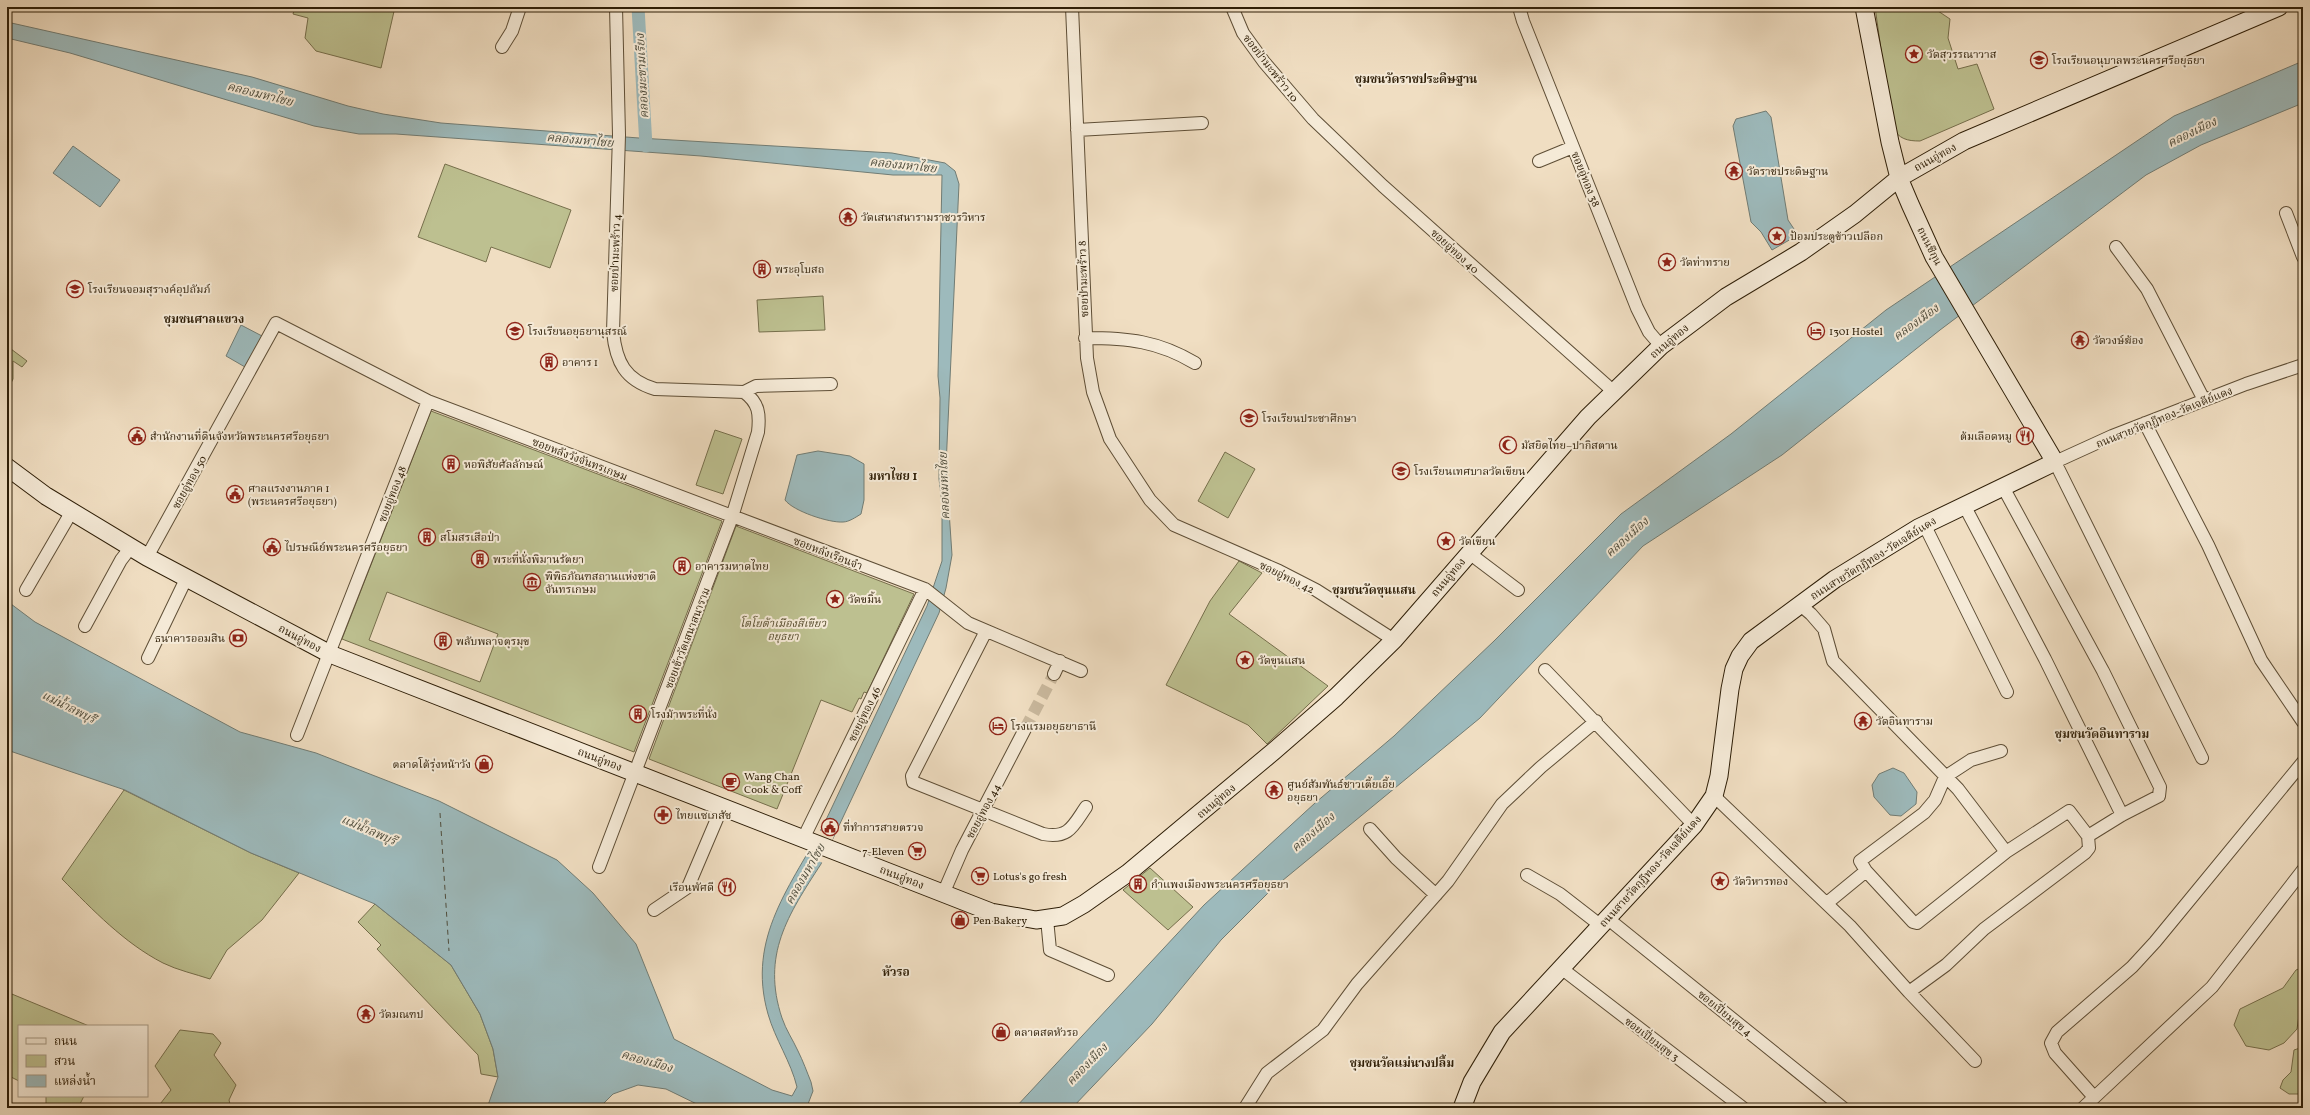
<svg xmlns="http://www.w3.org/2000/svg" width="2310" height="1115" font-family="Vollkorn,'Noto Serif Thai',serif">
<rect width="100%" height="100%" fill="#f0dec2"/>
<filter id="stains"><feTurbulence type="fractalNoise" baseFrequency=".005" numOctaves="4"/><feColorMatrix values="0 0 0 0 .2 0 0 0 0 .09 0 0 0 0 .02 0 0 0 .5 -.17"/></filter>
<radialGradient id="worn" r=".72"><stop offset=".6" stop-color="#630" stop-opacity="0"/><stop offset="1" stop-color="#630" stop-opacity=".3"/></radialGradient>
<!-- green -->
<path fill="#bdc090" stroke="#766f4c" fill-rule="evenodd" d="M295 7H395L381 68 316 51 305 38 308 18 293 14Z
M1875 7H1932L1950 19 1948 38 1958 69 1977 64 1994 109 1920 141C1907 141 1899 139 1892 127Z
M445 164 571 210 550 268 491 247 486 262 418 237Z
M823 296 825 330 759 332 757 300Z
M7 346 27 361 22 367 13 361V379L7 391Z
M431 411 722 521 634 752 342 639ZM387 592 498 634 480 682 369 640Z
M715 430 742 439 723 494 696 485Z
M1225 452 1255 469 1228 518 1198 501Z
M736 526 914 594 867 693 864 692 861 699 859 698 852 712 821 700 777 809 649 759Z
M1239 561 1262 573 1229 614 1328 686 1267 744 1248 725 1166 685 1210 601Z
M124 790 251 853 299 873 262 920 227 950 210 979C195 974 177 970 163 963 124 943 93 910 62 879Z
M1150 868 1193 907 1168 930 1123 890Z
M375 904 451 965 480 1014 493 1049 498 1077 481 1074 478 1055 377 949 381 945 358 922Z
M2303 967V1003L2300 1008 2297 1029 2284 1043 2269 1050 2246 1046 2234 1025 2240 1009 2283 988 2296 970Z
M7 992 89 1026H19V1081L7 1075Z
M180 1030 213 1034 221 1043 214 1055 236 1085 229 1100 231 1108H157L171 1090 155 1066Z
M2303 1047V1091L2301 1094H2289L2280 1088 2283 1080 2291 1072 2294 1050Z
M46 1096H84L78 1108H46Z"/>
<!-- water -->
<path fill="#9dbabc" stroke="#717c74" d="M7 22 252 77 348 106 383 114 441 123 639 138 892 153 945 163 955 171 959 184 946 466 952 555 946 588 939 613 821 864C788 915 761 955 782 1018 786 1030 793 1040 798 1051 803 1061 807 1072 811 1082L813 1091 808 1104 812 1108H705L666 1089 638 1085 613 1094 599 1108H487L498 1077 493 1049 480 1014 451 965 375 904 251 853 125 790 7 750V601L35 622 240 732 316 753 439 801 557 860 593 893 636 944 674 1039 772 1090 792 1096 797 1087C791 1062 775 1039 768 1014 746 937 792 885 825 822L927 606 942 561V503L939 479 940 398 938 376 942 175H893L701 156 396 134H359L314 126 70 53 7 38Z
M2303 61V103L2201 145 2146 175 1940 330 1782 455 1643 546 1480 718 1271 890 1221 940 1152 1024 1072 1108H1015L1204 905 1315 803 1394 736 1494 641 1621 514 1731 434 1886 310 2174 116Z
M1766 111 1771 117 1788 220 1798 235 1772 250 1761 232 1751 222 1733 126 1736 119Z
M73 146 120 180 100 207 53 173Z
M241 325 262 336 245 367 226 356Z
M818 451 850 456 864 464V500L861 514C856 517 849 522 843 522 829 523 793 511 785 500L797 455Z
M1893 768 1904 773 1917 792 1916 804 1901 816 1890 815 1874 797 1872 785 1879 774Z"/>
<!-- pier -->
<path fill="#f0dec2" d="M819 830 834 836 823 863 806 856Z"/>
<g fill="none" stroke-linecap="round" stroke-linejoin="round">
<!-- canal -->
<path stroke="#9dbabc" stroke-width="13" d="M638 7 646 146"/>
<!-- ferry -->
<path stroke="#4f4d3d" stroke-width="1" stroke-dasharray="5 4" stroke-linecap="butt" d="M440 813 449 951"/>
<!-- minor-tunnel -->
<path stroke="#c9b89d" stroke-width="12" stroke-dasharray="12 6" stroke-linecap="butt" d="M1025 729 1054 674"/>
<!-- minor casing -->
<g stroke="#5e4e36" stroke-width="14">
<path id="minor" d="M616 7 619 135 613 332C616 362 625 380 655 389L744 392 756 386 831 384
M1072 7 1087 358 1093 392 1110 439 1150 500 1174 525 1279 571 1316 590 1394 640
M1232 7 1243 33 1264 62 1313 119 1383 186 1613 391
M1519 7 1523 21 1637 308 1649 332 1661 346
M502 47 512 31 520 7
M1077 130 1202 123
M1539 161 1573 147
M2286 213 2303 257
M2116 247 2147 289 2204 400
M1085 338C1128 338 1158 341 1195 363
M2145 423 2208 545 2261 660 2303 722
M2003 487 2103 671 2160 787 2159 796 2122 815 2088 836
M1964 505 2045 659 2122 815
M1924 524 2007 692
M1469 553 1518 590
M147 557 276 323 428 401 925 589 968 623 1081 671
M26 590 72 511
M1799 604 1811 614 1824 629 1833 661 1958 789 2006 852
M85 626 121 560 131 547
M986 631 912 776 913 782 1043 834C1069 839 1073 826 1086 807
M148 658 186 579
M1545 670 1694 825
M1054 674 1060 661
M297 735 428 401
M2202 758 2055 462 2112 436 2246 384 2303 365
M1714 796 1850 926 1909 992 1975 1061
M1370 829 1396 858 1436 895
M803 839 925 589
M599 867 732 517 758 432C760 414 759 403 744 392
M1866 871 1860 861 1924 813 1935 800 1945 777 1971 760 2001 751
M1527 875 1560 894 1600 925
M943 894 962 850 1025 729
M1827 903 1866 871 1913 922 1917 923 2006 852 2069 811 2088 836 2089 848 2085 853 1984 929 1946 965 1909 992
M654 910 688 887 722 807
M1607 918 1843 1108
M1047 919 1050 950 1108 975
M1561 968 1743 1108
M2094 1097 2055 1053 2051 1043 2057 1032 2132 967 2155 942 2303 762
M1245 1108 1267 1073 1323 1030 1357 984 1448 881 1502 804 1541 767 1596 721
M2083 1108 2212 987 2303 870"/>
</g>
<!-- secondary casing -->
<g stroke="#2e1e07" stroke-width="19">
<path id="secondary" d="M7 467 46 496 147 557 330 654 991 912 1036 920 1063 916 1084 904 1128 873 1274 751 1336 697 1394 640 1588 417 1661 346 1726 297 1801 252 1855 214 1899 178 1964 141 2279 7
M1462 1108 1472 1082 1502 1032 1694 825 1714 796 1719 776 1730 689 1734 669 1740 656 1751 641 1835 579 1918 528 2055 462 1934 257 1910 204 1899 178 1890 142 1864 7"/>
</g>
<!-- minor -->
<use href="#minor" stroke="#f5ead7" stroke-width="12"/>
<!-- secondary -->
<use href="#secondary" stroke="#f5ead7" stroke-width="17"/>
</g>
<!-- icons -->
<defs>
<g id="sight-ring" transform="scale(0.9)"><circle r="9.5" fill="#f5ead7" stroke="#8f2418" stroke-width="1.5"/><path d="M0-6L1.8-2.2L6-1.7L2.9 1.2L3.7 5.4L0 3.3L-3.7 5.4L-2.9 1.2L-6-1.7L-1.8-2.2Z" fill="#8f2418"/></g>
<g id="school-ring" transform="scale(0.9)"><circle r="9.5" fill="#f5ead7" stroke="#8f2418" stroke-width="1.5"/><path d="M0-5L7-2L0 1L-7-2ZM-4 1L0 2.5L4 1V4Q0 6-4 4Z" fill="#8f2418"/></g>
<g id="temple-ring" transform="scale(0.9)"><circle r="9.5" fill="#f5ead7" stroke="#8f2418" stroke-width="1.5"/><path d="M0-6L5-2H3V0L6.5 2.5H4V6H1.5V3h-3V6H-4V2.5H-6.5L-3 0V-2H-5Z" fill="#8f2418"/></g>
<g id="building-ring" transform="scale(0.9)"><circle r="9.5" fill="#f5ead7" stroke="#8f2418" stroke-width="1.5"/><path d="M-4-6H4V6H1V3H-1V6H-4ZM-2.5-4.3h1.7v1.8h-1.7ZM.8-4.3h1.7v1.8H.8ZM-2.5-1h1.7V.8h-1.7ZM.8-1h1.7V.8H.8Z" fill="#8f2418"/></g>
<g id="hotel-ring" transform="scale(0.9)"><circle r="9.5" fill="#f5ead7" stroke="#8f2418" stroke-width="1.5"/><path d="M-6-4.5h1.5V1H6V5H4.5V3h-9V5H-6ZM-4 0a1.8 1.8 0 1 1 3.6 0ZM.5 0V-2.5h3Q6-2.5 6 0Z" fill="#8f2418"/></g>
<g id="civic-ring" transform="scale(0.9)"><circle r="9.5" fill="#f5ead7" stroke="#8f2418" stroke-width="1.5"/><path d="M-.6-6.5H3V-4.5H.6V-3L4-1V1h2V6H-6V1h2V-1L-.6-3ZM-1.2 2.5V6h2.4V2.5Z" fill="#8f2418"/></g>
<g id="restaurant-ring" transform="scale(0.9)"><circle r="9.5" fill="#f5ead7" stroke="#8f2418" stroke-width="1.5"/><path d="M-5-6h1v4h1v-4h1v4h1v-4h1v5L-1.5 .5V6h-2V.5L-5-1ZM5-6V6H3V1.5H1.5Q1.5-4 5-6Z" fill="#8f2418"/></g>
<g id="mosque-ring" transform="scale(0.9)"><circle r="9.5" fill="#f5ead7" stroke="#8f2418" stroke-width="1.5"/><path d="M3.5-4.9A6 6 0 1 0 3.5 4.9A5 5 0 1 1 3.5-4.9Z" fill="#8f2418"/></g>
<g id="museum-ring" transform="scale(0.9)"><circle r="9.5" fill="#f5ead7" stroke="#8f2418" stroke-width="1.5"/><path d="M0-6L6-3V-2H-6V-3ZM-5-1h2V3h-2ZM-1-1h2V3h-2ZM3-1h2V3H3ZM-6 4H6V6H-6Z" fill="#8f2418"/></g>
<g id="bank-ring" transform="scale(0.9)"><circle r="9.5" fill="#f5ead7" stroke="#8f2418" stroke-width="1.5"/><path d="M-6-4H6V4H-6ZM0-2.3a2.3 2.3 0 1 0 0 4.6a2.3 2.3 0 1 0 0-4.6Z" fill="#8f2418"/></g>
<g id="shop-ring" transform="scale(0.9)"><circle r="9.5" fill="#f5ead7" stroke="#8f2418" stroke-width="1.5"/><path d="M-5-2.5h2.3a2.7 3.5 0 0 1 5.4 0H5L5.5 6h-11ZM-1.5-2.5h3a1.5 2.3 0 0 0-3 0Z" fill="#8f2418"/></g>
<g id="cafe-ring" transform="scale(0.9)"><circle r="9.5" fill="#f5ead7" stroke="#8f2418" stroke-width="1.5"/><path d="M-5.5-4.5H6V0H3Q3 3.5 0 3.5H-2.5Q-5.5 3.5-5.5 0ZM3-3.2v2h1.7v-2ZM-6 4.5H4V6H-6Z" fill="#8f2418"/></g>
<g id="pharmacy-ring" transform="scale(0.9)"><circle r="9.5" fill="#f5ead7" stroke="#8f2418" stroke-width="1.5"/><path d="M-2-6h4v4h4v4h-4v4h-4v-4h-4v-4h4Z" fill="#8f2418"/></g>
<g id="supermarket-ring" transform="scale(0.9)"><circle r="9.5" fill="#f5ead7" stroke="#8f2418" stroke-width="1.5"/><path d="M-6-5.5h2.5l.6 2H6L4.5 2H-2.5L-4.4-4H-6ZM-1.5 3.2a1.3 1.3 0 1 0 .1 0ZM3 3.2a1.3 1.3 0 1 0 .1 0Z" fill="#8f2418"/></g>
</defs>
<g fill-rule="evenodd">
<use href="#sight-ring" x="1914" y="54"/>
<use href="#school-ring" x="2039" y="60"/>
<use href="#temple-ring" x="1734" y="171"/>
<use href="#temple-ring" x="848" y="217"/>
<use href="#sight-ring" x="1777" y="236"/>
<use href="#sight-ring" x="1667" y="262"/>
<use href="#building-ring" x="762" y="269"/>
<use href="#school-ring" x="75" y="289"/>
<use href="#school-ring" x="515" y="331"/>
<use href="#hotel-ring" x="1816" y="331"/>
<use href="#temple-ring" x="2080" y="340"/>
<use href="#building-ring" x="549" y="362"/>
<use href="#school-ring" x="1249" y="418"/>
<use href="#civic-ring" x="137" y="436"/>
<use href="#restaurant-ring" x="2025" y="436"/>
<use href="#mosque-ring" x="1508" y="445"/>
<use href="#building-ring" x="451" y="464"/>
<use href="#school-ring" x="1401" y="471"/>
<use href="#civic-ring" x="235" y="494"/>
<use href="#building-ring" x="427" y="537"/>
<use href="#sight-ring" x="1446" y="541"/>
<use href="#civic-ring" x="272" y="547"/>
<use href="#building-ring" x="480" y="559"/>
<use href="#building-ring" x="682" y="566"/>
<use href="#museum-ring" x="532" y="582"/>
<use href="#sight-ring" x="835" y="599"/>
<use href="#bank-ring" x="238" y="638"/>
<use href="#building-ring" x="443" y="641"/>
<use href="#sight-ring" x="1245" y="660"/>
<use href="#building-ring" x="638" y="714"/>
<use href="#temple-ring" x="1863" y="721"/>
<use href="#hotel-ring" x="998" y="726"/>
<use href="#shop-ring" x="484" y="764"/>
<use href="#cafe-ring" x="731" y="782"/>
<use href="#temple-ring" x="1274" y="790"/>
<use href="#pharmacy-ring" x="663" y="815"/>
<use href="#civic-ring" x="830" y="827"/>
<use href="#supermarket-ring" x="917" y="851"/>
<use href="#supermarket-ring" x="980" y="876"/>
<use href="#sight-ring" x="1720" y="881"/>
<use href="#building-ring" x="1138" y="884"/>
<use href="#restaurant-ring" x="727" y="887"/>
<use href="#shop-ring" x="960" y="920"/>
<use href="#temple-ring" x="366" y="1014"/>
<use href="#shop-ring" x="1001" y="1032"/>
</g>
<g text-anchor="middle" stroke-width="4" stroke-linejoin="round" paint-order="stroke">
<!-- poi labels -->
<g font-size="11" fill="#2e1e07" stroke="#f5ead7" text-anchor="start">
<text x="1927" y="58">วัดสุวรรณาวาส</text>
<text x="2052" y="64">โรงเรียนอนุบาลพระนครศรีอยุธยา</text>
<text x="1747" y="175">วัดราชประดิษฐาน</text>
<text x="861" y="221">วัดเสนาสนารามราชวรวิหาร</text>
<text x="1790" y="240">ป้อมประตูข้าวเปลือก</text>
<text x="1680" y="266">วัดท่าทราย</text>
<text x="775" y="273">พระอุโบสถ</text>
<text x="88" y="293">โรงเรียนจอมสุรางค์อุปถัมภ์</text>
<text x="528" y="335">โรงเรียนอยุธยานุสรณ์</text>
<text x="1829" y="335">1301 Hostel</text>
<text x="2093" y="344">วัดวงษ์ฆ้อง</text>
<text x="562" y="366">อาคาร 1</text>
<text x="1262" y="422">โรงเรียนประชาศึกษา</text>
<text x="150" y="440">สำนักงานที่ดินจังหวัดพระนครศรีอยุธยา</text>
<text x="2012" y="440" text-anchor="end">ต้มเลือดหมู</text>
<text x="1521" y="449">มัสยิดไทย–ปากิสตาน</text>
<text x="464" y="468">หอพิสัยศัลลักษณ์</text>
<text x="1414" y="475">โรงเรียนเทศบาลวัดเขียน</text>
<text x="248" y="492">ศาลแรงงานภาค 1<tspan x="248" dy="13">(พระนครศรีอยุธยา)</tspan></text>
<text x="440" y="541">สโมสรเสือป่า</text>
<text x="1459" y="545">วัดเขียน</text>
<text x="285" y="551">ไปรษณีย์พระนครศรีอยุธยา</text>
<text x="493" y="563">พระที่นั่งพิมานรัตยา</text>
<text x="695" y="570">อาคารมหาดไทย</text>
<text x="545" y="580">พิพิธภัณฑสถานแห่งชาติ<tspan x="545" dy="13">จันทรเกษม</tspan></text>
<text x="848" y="603">วัดขมิ้น</text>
<text x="225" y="642" text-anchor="end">ธนาคารออมสิน</text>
<text x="456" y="645">พลับพลาจตุรมุข</text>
<text x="1258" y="664">วัดขุนแสน</text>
<text x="651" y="718">โรงม้าพระที่นั่ง</text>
<text x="1876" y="725">วัดอินทาราม</text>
<text x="1011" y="730">โรงแรมอยุธยาธานี</text>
<text x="471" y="768" text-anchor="end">ตลาดโต้รุ่งหน้าวัง</text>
<text x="744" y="780">Wang Chan<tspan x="744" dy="13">Cook &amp; Coff</tspan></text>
<text x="1287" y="788">ศูนย์สัมพันธ์ชาวเตี้ยเอี้ย<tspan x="1287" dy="13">อยุธยา</tspan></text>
<text x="676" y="819">ไทยแซเภสัช</text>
<text x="843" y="831">ที่ทำการสายตรวจ</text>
<text x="904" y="855" text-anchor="end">7-Eleven</text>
<text x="993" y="880">Lotus's go fresh</text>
<text x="1733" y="885">วัดวิหารทอง</text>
<text x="1151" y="888">กำแพงเมืองพระนครศรีอยุธยา</text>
<text x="714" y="891" text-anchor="end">เรือนพัศดี</text>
<text x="973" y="924">Pen Bakery</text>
<text x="379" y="1018">วัดมณฑป</text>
<text x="1014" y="1036">ตลาดสดหัวรอ</text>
</g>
<!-- street labels -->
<g font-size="11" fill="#2e1e07" stroke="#f5ead7">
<text transform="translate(1271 68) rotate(52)" y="4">ซอยป่ามะพร้าว 10</text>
<text transform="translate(1935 157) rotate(-29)" y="4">ถนนอู่ทอง</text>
<text transform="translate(1586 179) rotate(68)" y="4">ซอยอู่ทอง 38</text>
<text transform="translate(1930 246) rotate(63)" y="4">ถนนชีกุน</text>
<text transform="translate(1455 251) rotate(42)" y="4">ซอยอู่ทอง 40</text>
<text transform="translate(615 253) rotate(-88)" y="4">ซอยป่ามะพร้าว 4</text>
<text transform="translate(1083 279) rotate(-92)" y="4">ซอยป่ามะพร้าว 8</text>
<text transform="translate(1669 341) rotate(-40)" y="4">ถนนอู่ทอง</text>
<text transform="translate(2164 417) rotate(-22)" y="4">ถนนสายวัดกุฎีทอง-วัดเจดีย์แดง</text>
<text transform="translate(580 459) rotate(21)" y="4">ซอยหลังวังจันทรเกษม</text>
<text transform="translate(189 482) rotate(-61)" y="4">ซอยอู่ทอง 50</text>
<text transform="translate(392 494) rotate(-69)" y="4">ซอยอู่ทอง 48</text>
<text transform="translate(828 553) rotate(21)" y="4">ซอยหลังเรือนจำ</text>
<text transform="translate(1873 558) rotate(-32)" y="4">ถนนสายวัดกุฎีทอง-วัดเจดีย์แดง</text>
<text transform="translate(1287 577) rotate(26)" y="4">ซอยอู่ทอง 42</text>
<text transform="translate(1448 577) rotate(-50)" y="4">ถนนอู่ทอง</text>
<text transform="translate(300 638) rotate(28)" y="4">ถนนอู่ทอง</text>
<text transform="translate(687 638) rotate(-69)" y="4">ซอยเข้าวัดเสนาสนาราม</text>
<text transform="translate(864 714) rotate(-64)" y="4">ซอยอู่ทอง 46</text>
<text transform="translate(600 759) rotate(21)" y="4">ถนนอู่ทอง</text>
<text transform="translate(1216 801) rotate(-40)" y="4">ถนนอู่ทอง</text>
<text transform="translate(983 811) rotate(-62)" y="4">ซอยอู่ทอง 44</text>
<text transform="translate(1650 871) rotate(-48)" y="4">ถนนสายวัดกุฎีทอง-วัดเจดีย์แดง</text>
<text transform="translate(902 877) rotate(21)" y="4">ถนนอู่ทอง</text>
<text transform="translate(1725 1013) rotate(39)" y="4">ซอยเปี่ยมสุข 4</text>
<text transform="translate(1652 1039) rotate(37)" y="4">ซอยเปี่ยมสุข 3</text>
</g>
<!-- park labels -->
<g font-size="11" font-style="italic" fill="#594f30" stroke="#f5ead7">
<text x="783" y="627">โตโยต้าเมืองสีเขียว<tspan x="783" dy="13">อยุธยา</tspan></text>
</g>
<!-- water labels -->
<g font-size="12" font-style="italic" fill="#4f4d3d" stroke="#f5ead7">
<text transform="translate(642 76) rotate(-93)" y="4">คลองมะขามเรียง</text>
<text transform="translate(260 94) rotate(14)" y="4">คลองมหาไชย</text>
<text transform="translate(2192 132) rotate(-26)" y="4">คลองเมือง</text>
<text transform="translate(580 140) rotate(5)" y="4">คลองมหาไชย</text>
<text transform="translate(903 165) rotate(6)" y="4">คลองมหาไชย</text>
<text transform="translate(1916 322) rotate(-36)" y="4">คลองเมือง</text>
<text transform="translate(944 486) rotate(-92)" y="4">คลองมหาไชย</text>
<text transform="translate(1627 537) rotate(-42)" y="4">คลองเมือง</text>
<text transform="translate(69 707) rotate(26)" y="4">แม่น้ำลพบุรี</text>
<text transform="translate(369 830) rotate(23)" y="4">แม่น้ำลพบุรี</text>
<text transform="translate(1313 832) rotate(-41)" y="4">คลองเมือง</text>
<text transform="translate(805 874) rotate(-60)" y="4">คลองมหาไชย</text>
<text transform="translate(647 1061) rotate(16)" y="4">คลองเมือง</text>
<text transform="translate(1087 1064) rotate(-46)" y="4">คลองเมือง</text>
</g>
<!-- neighbourhood labels -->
<g font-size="12" font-weight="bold" fill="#2e1e07" stroke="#f5ead7">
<text x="1416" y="83">ชุมชนวัดราชประดิษฐาน</text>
<text x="204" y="323">ชุมชนศาลแขวง</text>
<text x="893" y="480">มหาไชย 1</text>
<text x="1374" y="594">ชุมชนวัดขุนแสน</text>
<text x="2102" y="738">ชุมชนวัดอินทาราม</text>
<text x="896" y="976">หัวรอ</text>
<text x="1402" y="1067">ชุมชนวัดแม่นางปลื้ม</text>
</g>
</g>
<!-- margin -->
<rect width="2310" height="1115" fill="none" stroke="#f0dec2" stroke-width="24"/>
<rect x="8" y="8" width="2294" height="1099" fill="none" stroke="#2e1e07" stroke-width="2"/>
<rect x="12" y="12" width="2286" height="1091" fill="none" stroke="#2e1e07"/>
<!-- legend -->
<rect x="18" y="1025" width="130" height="72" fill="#f5ead7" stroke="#a59884"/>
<rect x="26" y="1038" width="20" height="6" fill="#f5ead7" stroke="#a59884"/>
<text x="54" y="1045" font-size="12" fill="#2e1e07">ถนน</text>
<rect x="26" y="1055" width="20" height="12" fill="#bdc090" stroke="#a59884"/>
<text x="54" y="1065" font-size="12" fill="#2e1e07">สวน</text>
<rect x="26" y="1075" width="20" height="12" fill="#9dbabc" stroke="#a59884"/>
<text x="54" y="1085" font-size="12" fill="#2e1e07">แหล่งน้ำ</text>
<rect width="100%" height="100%" filter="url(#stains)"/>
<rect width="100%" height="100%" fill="url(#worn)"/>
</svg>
